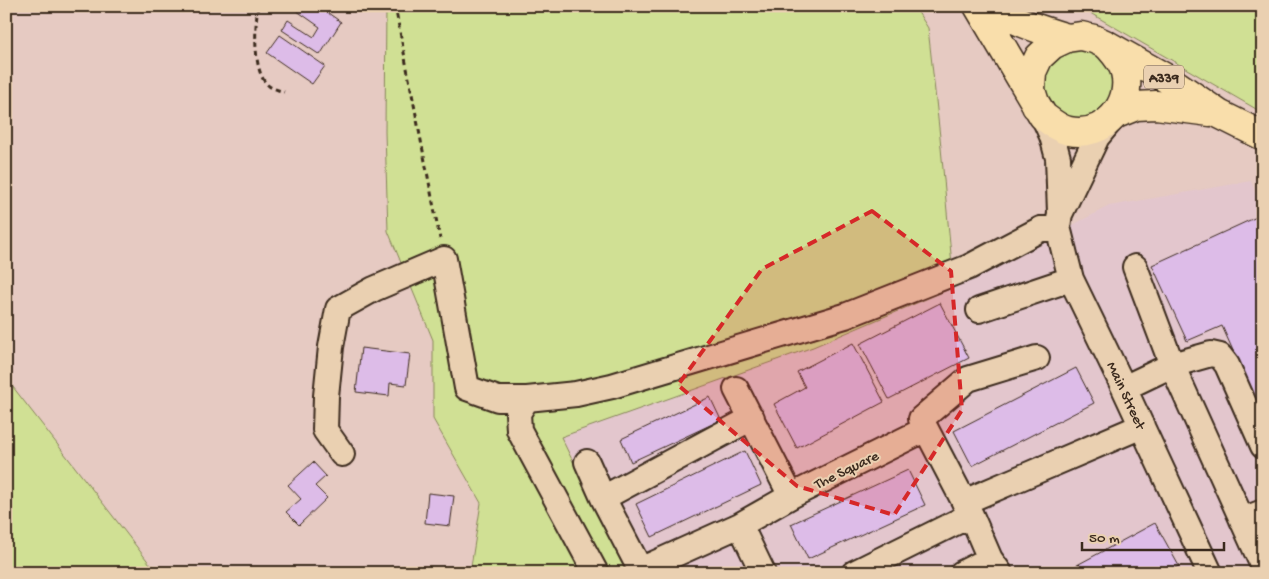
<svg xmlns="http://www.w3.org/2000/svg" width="1269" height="579" font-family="'Gochi Hand',sans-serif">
<rect width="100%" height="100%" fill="#e6cac2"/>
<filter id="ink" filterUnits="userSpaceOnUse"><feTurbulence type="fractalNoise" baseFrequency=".02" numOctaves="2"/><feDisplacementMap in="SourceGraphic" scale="10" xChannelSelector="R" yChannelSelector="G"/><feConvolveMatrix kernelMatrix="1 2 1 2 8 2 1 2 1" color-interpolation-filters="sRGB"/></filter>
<g filter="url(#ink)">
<!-- built -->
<path fill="#e3c6cd" d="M1251 181 1263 215V573H637L561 437 813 347 952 288 1109 206Z"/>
<!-- green -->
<path fill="#d0e094" stroke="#868559" d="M386 6H914L928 28 940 137 952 265V288L813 347 561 437 627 573H470L481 503 433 419V340L388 231 385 132Z
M1078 6H1263V113Z
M1076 45 1107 60 1114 77 1110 101 1092 117 1068 119 1042 97 1045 62Z
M6 378 150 564 166 573H6Z"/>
<!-- building -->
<path fill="#ddbce8" stroke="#3b2a1e" d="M290 6H318L341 22 320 55 282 30 288 20 314 37 320 27Z
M280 35 325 66 312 84 267 53Z
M1261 215 1263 219V426L1233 360 1235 355 1222 326 1187 341 1152 265Z
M940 303 969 358 889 399 860 344Z
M853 343 884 402 797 448 774 404 805 387 797 372Z
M361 348 410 354 406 385 390 383 389 396 356 392Z
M1076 368 1094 403 972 466 954 431Z
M710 397 721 420 631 462 621 439Z
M745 451 761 485 652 537 636 504Z
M313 462 326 476 315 486 327 498 299 525 286 512 301 499 288 485Z
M908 470 925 505 808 559 791 524Z
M428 493 454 496 450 526 425 523Z
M1155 523 1179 566 1164 573H1083L1079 564Z
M1079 564 1083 573H1063Z"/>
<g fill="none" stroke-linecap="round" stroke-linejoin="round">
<!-- minor casing -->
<g stroke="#3b2a1e" stroke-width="28">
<path id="minor" d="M1043 116 1052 136 1058 158 1060 213 1058 227 1071 279 1124 388 1210 573
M1061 212 1097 137 1112 119
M1135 267 1172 365 1211 354 1220 356 1227 365 1263 446
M979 310 1071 279
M1124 388 1172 365 1263 566
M736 389 791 496
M926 429 921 419 968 379 1037 358
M342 454 325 430 326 396 331 347 338 309 374 289 444 259 467 388 498 399H527
M587 462 603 498 642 573
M603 498 752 418
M964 502 1142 426
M1242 520 1263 512
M740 525 763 573
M640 570 740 525 791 496 926 429 971 515 990 559 1000 573
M596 573 519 430 518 413 527 399 576 394 612 386 845 316 969 267 1041 229 1058 227
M854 573 971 515
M962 573 990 559"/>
</g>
<!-- highway casing -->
<g stroke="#3b2a1e" stroke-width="31">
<path id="highway" d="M978 6 1043 116C1051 122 1059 129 1069 131 1104 138 1133 105 1125 72 1122 61 1115 54 1108 46
M994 6C1014 23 1043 30 1067 38
M1036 106 1031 90 1032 72 1039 57 1052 45 1067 38 1081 36 1094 39 1107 45 1171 81 1219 114 1263 136
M1116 114 1136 106 1156 105 1210 112"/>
</g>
<!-- path -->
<path stroke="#3b2a1e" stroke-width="3" stroke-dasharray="5 4" stroke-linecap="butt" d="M258 6C255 24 252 74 269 86 273 89 279 90 284 92
M395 6 440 239"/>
<!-- minor -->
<use href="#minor" stroke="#ead0b1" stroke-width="24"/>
<!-- highway -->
<use href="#highway" stroke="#f9deab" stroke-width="28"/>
</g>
</g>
<!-- marked area -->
<path fill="#d62828" fill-opacity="0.2" stroke="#d62828" stroke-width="4" stroke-dasharray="10 6" stroke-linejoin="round" d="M872 211 951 271 962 410 894 515 797 486 678 385 762 269Z"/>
<g text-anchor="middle" stroke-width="4" stroke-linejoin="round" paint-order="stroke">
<!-- shield labels -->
<rect fill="#ead0b1" stroke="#705c4a" stroke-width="1" x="1144" y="65.5" width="40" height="23" rx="4"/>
<g font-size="14" font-weight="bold" fill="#3b2a1e">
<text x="1164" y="82">A339</text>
</g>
<!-- street labels -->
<g font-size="15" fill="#3b2a1e" stroke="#ead0b1">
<text transform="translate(1127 395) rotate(65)" y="5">Main Street</text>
<text transform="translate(846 469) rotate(-26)" y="5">The Square</text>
</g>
</g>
<!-- margin -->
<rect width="1269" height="579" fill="none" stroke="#ead0b1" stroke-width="25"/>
<rect x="12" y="12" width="1244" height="554" fill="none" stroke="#3b2a1e" stroke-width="2" filter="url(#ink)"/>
<!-- scale -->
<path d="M1082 542v8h142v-8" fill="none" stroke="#3b2a1e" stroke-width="2.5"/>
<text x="1089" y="542" font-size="15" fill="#3b2a1e" stroke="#ead0b1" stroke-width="4" paint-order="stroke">50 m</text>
</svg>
